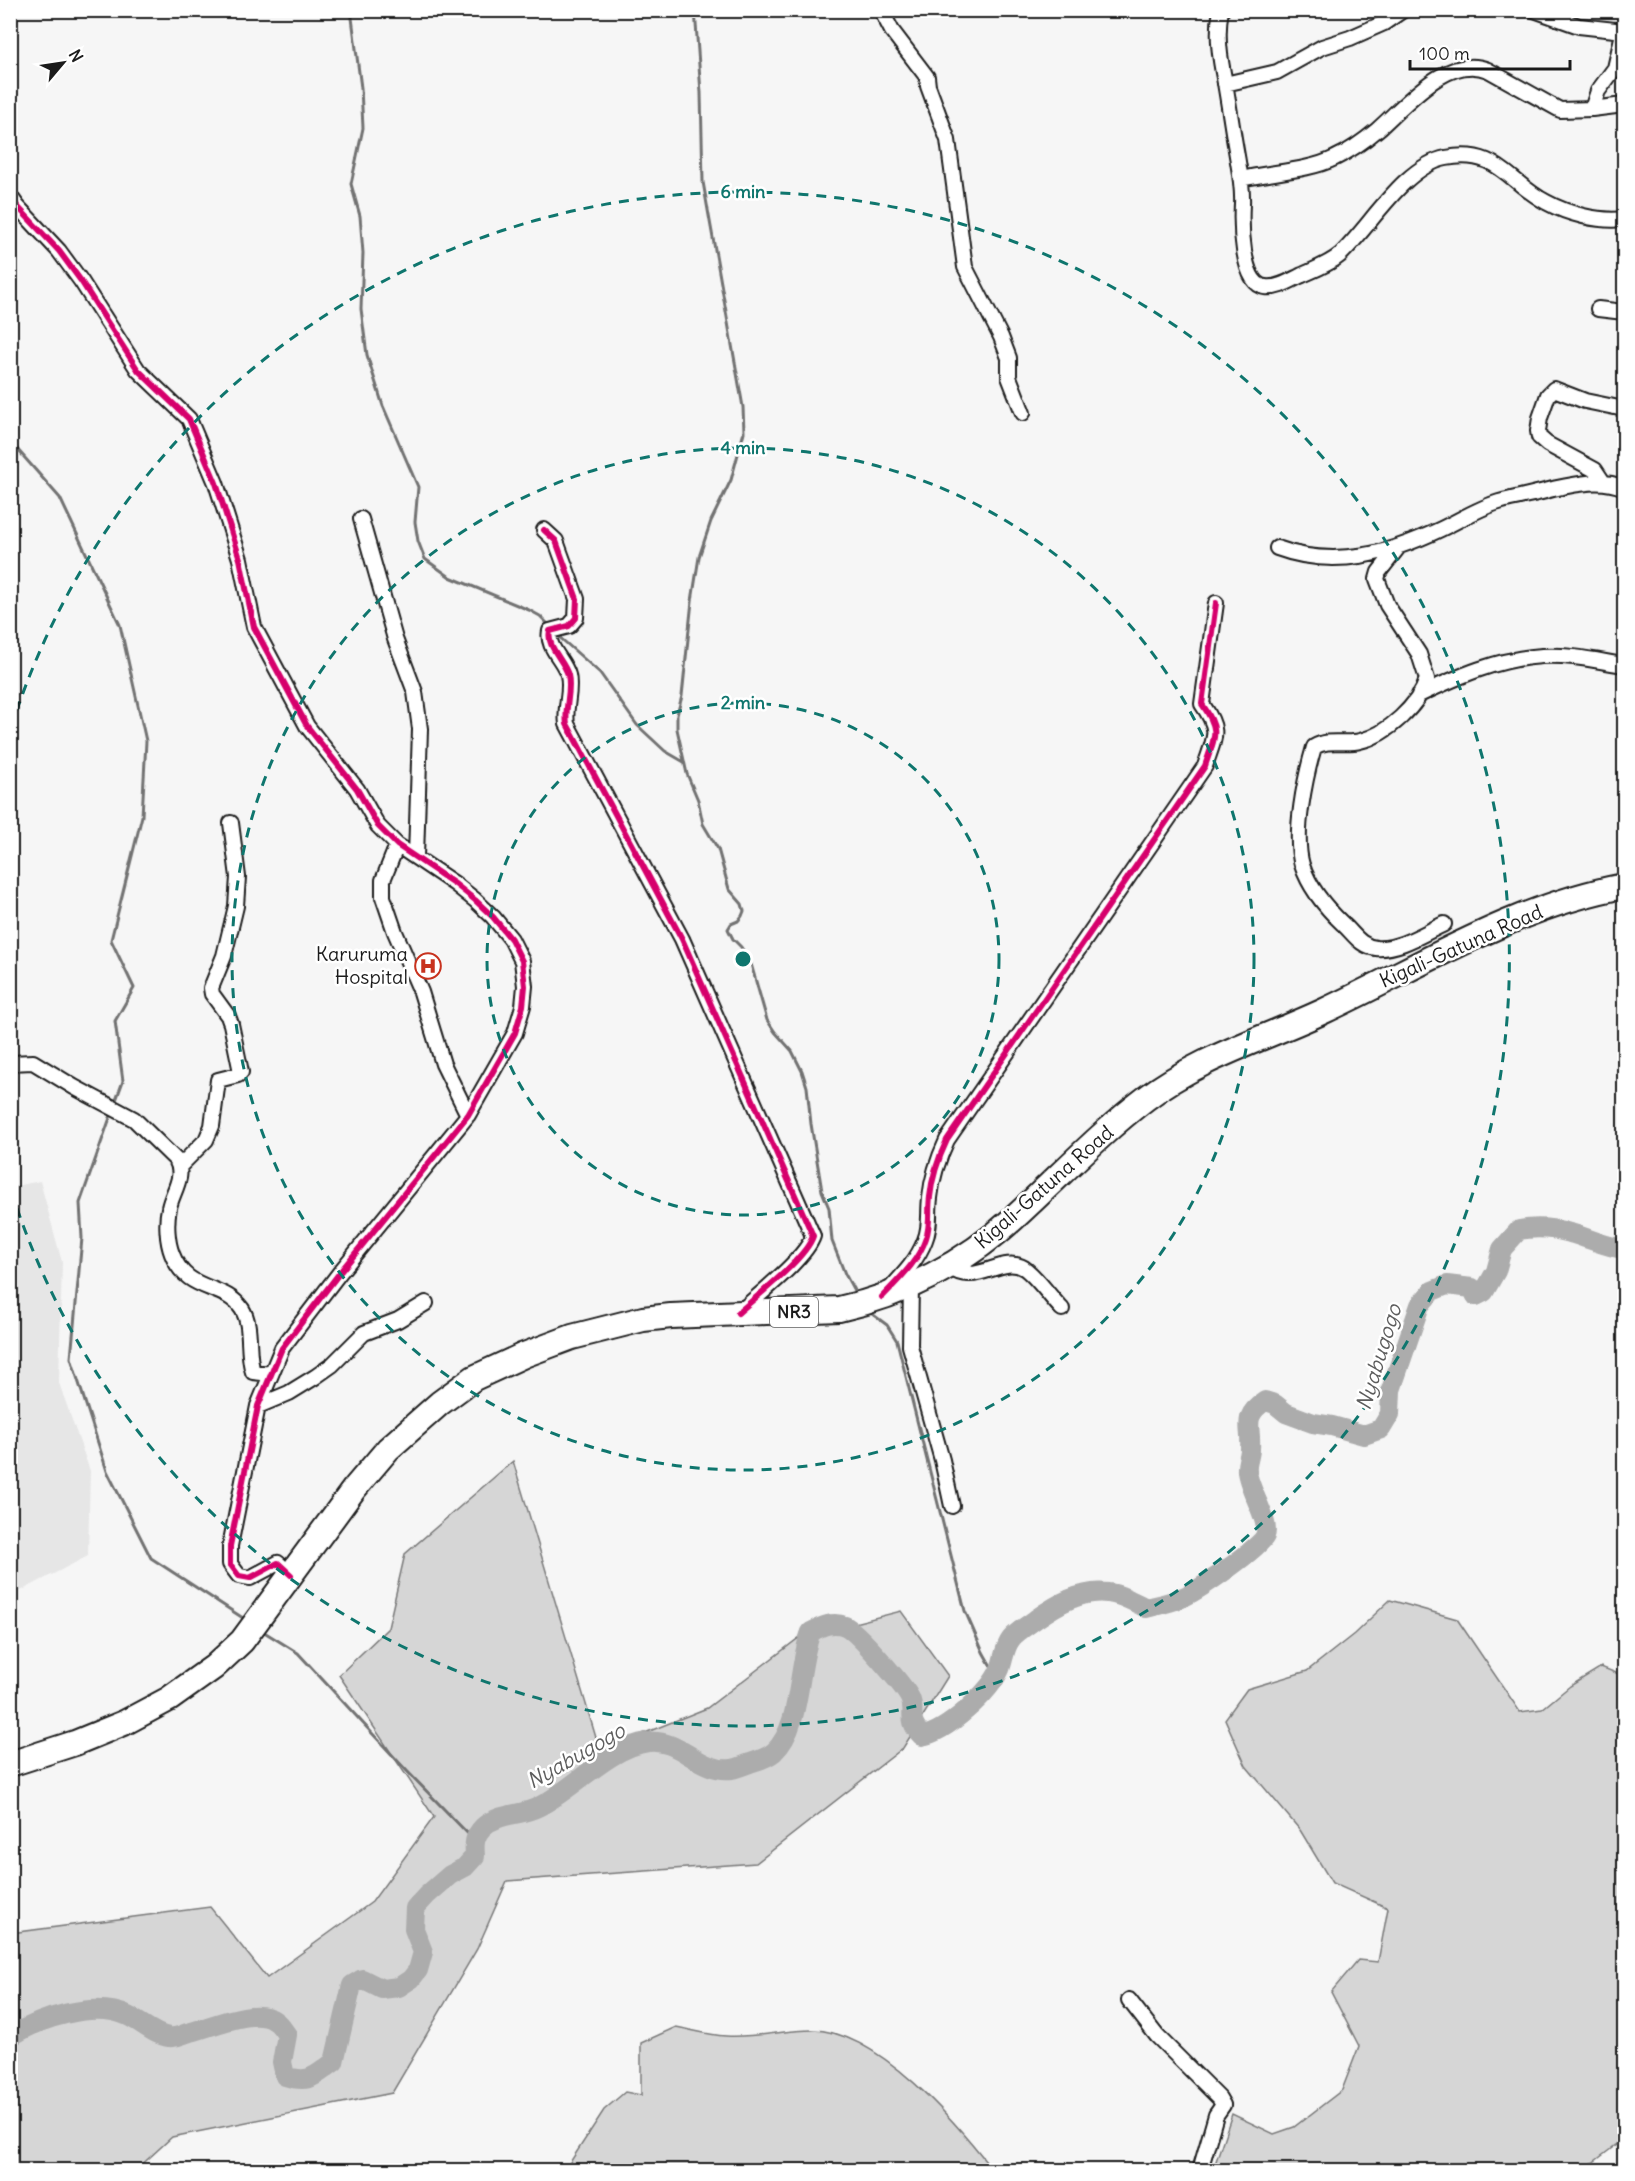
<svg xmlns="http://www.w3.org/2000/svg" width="1635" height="2181" font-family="Delius,sans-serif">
<rect width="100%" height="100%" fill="#f6f6f6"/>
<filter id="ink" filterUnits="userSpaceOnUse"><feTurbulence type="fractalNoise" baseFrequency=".0167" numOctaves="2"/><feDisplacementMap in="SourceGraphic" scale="12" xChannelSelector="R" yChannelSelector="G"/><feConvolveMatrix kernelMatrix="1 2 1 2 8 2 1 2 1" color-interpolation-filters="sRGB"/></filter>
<g filter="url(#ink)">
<!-- built -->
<path fill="#e6e6e6" d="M40 1181 62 1262 59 1383 90 1471 88 1556 11 1596V1187Z"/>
<!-- green -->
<path fill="#d6d6d6" stroke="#797979" stroke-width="1.5" d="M513 1461 600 1751 707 1708 800 1637 901 1611 948 1676 903 1748 756 1863 507 1881 477 1949 392 2093 172 2137 136 2170H11V1933L210 1907 267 1978 372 1902 434 1817 339 1675 388 1628 405 1554Z
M1390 1600 1457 1619 1520 1712 1542 1709 1570 1686 1601 1667 1624 1676V2139L1583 2170H1213L1232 2114 1274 2134 1294 2127 1342 2090 1359 2046 1331 1992 1358 1960 1378 1962 1388 1908 1332 1883 1300 1830 1246 1766 1225 1719 1247 1689 1307 1671 1354 1634Z
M676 2027C692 2030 709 2035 726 2036 755 2038 784 2030 813 2030 878 2031 956 2122 993 2170H565L604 2110 625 2092 641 2095V2043Z"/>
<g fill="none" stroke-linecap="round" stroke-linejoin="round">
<!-- stream -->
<path stroke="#727272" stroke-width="3" d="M351 10 361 88 363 128 351 184 360 216 363 253 361 309 367 355 383 406 418 487 415 522 418 541 425 559 450 577 529 610 540 616 551 627
M695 10 701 93 703 182 743 407 744 432 731 480 711 521 699 557 692 601 682 696 677 715V729L687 774 698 800 703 824 718 849 729 889 742 904 744 911 742 916 738 921 731 924 728 929 733 939 741 947 751 964 767 1020 775 1032 792 1051 802 1071 807 1087 811 1124 822 1191 829 1208 832 1241 845 1274 857 1296
M10 441 60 498 120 625 146 741 142 816 111 940 134 988 115 1021 123 1081 115 1103
M557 635 600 673 637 725 665 751 684 762
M112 1112 80 1203 82 1238 71 1358 107 1471 151 1558 246 1620
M868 1311 887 1325 897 1341 965 1611 983 1652 996 1675
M261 1630 298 1653 407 1771 474 1840"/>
<!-- river -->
<path stroke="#acacac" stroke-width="20" d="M10 2037C40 2018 94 2000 128 2016 141 2022 154 2035 169 2037 174 2038 182 2035 187 2033 210 2028 254 2006 275 2021 280 2024 284 2031 287 2035L282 2062 285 2076C310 2084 314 2076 334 2062L352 1985 362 1979 382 1989 399 1987 411 1979 418 1970 423 1952 414 1929 415 1908 427 1895 450 1875 465 1867 475 1856C474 1844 474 1836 483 1827 498 1813 521 1816 538 1807 572 1791 609 1747 648 1742 680 1738 699 1773 732 1769 738 1768 744 1765 750 1763 757 1761 768 1757 774 1752 802 1726 797 1667 811 1632 822 1626 833 1621 845 1626 857 1631 904 1686 910 1698 917 1713 905 1718 922 1736 947 1732 990 1692 1000 1669 1004 1659 1004 1648 1011 1639 1017 1631 1029 1625 1036 1619 1056 1605 1082 1589 1108 1593 1121 1594 1134 1602 1146 1608 1157 1605 1170 1603 1181 1598 1195 1593 1260 1548 1265 1536 1271 1521 1248 1489 1247 1471 1246 1464 1250 1456 1250 1449 1252 1426 1241 1417 1265 1401L1275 1404 1286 1413 1313 1423 1332 1426 1364 1435 1381 1429 1390 1414 1391 1390 1420 1305 1432 1291 1447 1285 1472 1288 1476 1296 1484 1292 1496 1271 1502 1249 1519 1230C1536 1227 1553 1228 1570 1233 1589 1238 1605 1247 1624 1249"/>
<!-- street casing -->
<g stroke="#1c1c1c" stroke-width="18">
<path id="street" d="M881 10 892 31 927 77 928 86 948 140 965 267 1001 337 1009 358V377L1023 413
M1221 10C1216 34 1220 59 1225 83 1229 105 1232 128 1236 150 1239 168 1243 186 1242 204 1241 222 1241 284 1265 287 1277 289 1290 281 1300 276 1313 270 1328 265 1340 255 1370 227 1404 166 1446 158 1497 148 1508 182 1546 202 1568 214 1598 222 1624 219
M1534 10 1579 26 1624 31
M1225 84 1277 72 1322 47 1350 38 1384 23 1403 10
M1592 109 1598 91 1615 68 1624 29
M1241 179C1270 172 1309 171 1335 158 1350 151 1364 141 1377 130 1405 106 1447 53 1488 70L1560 110 1592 109 1624 105
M10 196 17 206 59 251 81 281 138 370 189 419 216 483 240 559 254 627 307 726 357 789 378 826 397 845 455 884 475 900 493 917 511 939 522 961 525 986 523 1006 515 1033 468 1115 341 1271 282 1348 258 1406 230 1546V1564L239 1576 250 1578 278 1563 291 1575
M1598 309 1624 312
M1603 482 1595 470 1547 444 1539 437 1538 431 1540 418 1548 395 1554 389 1585 401 1624 409
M361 519 395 639 415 692 420 729 416 857
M544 530 556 541 577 599 576 618 569 626 550 631C546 647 564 660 568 675 572 691 564 708 567 724L682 939 813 1236C806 1258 758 1295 739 1313
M1277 548C1334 569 1389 554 1441 529 1460 520 1479 508 1499 502 1517 497 1535 494 1553 489 1576 484 1602 478 1624 488
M1397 549 1379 572 1377 579 1387 605 1419 654 1427 679C1419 705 1387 735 1360 741 1344 745 1329 738 1314 747 1305 778 1293 834 1302 865 1309 887 1327 909 1344 925 1354 934 1360 946 1376 948 1399 950 1424 933 1444 924
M1419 695C1459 676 1497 659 1542 656 1568 654 1598 661 1624 665
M397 845 383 880V897L395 932 421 992 443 1064 468 1115
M10 1063 33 1062 74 1087 134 1119 176 1160C186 1176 172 1192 169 1208 166 1222 167 1241 172 1254 187 1294 223 1282 242 1309 253 1326 246 1352 253 1372L271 1374
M180 1166 206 1140 212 1126 218 1080 238 1075 241 1072 231 1024 228 1016 212 994 211 988 224 956 236 906 238 877 231 823
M949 1267C976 1288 1001 1254 1024 1268 1036 1276 1051 1298 1062 1309
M911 1286 910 1346 942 1460 952 1506
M890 1289C904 1274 918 1259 925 1240 931 1226 928 1213 930 1198 932 1177 938 1159 947 1140L1205 766C1215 736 1221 731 1202 704L1216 603
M258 1406 289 1393 315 1377 332 1365 364 1333 398 1320 426 1303
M1129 2000 1157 2036 1219 2098 1223 2105 1216 2115 1200 2170"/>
</g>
<!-- highway casing -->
<g stroke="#1c1c1c" stroke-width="28">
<path id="highway" d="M10 1764 75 1743 124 1723 169 1699 214 1667 242 1641 354 1489 388 1449 440 1403 474 1378 524 1355 572 1337 643 1319 671 1316 839 1309C904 1295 965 1263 1014 1218 1058 1178 1098 1135 1145 1099 1198 1058 1264 1039 1324 1011 1422 965 1516 906 1624 886"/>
</g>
<!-- street -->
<use href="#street" stroke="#fff" stroke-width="14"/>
<!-- highway -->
<use href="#highway" stroke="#fff" stroke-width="24"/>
<!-- cycleway casing -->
<g stroke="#fff" stroke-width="10">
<path id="cycleway" d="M10 196 17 206 59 251 81 281 138 370 189 419 216 483 240 559 254 627 307 726 357 789 378 826 397 845 455 884 475 900 493 917 511 939 522 961 525 986 523 1006 515 1033 468 1115 341 1271 282 1348 258 1406 230 1546V1564L239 1576 250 1578 278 1563 291 1575
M544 530 556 541 577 599 576 618 569 626 550 631C546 647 564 660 568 675 572 691 564 708 567 724L682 939 813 1236C806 1258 757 1296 738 1313
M882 1297C899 1279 918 1262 926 1238 931 1224 928 1211 930 1197 932 1176 938 1159 947 1140L1205 766C1215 736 1221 731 1202 704L1216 603"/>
</g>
<!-- cycleway -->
<use href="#cycleway" stroke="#d6006c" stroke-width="6"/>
</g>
</g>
<!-- distance rings -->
<g fill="none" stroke="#0f766e" stroke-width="3" stroke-dasharray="10 8">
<circle cx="743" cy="959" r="256"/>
<circle cx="743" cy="959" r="511"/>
<path d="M11 728A767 767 0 1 1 11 1190"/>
</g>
<!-- icons -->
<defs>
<g id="hospital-ring" transform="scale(1.35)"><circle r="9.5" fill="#fff" stroke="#c8321e" stroke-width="1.5"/><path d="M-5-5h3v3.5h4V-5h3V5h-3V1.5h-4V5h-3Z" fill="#c8321e"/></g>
</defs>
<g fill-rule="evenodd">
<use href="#hospital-ring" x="428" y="966"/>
</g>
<g text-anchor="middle" stroke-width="5" stroke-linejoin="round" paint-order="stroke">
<!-- shield labels -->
<rect fill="#fff" stroke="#606060" stroke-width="1.5" x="770" y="1297" width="48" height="30" rx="4.5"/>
<g font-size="18" font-weight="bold" fill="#1c1c1c">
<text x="794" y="1318">NR3</text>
</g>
<!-- street labels -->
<g font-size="20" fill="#1c1c1c" stroke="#fff">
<text transform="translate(1461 946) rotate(-24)" y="7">Kigali-Gatuna Road</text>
<text transform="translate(1044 1187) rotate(-41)" y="7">Kigali-Gatuna Road</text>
</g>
<!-- poi labels -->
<g font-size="20" fill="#1c1c1c" stroke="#fff" text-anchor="end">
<text x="408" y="961">Karuruma<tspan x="408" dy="23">Hospital</tspan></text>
</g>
<!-- water labels -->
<g font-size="21" font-style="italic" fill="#5d5d5d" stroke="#fff">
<text transform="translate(1379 1357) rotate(-73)" y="7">Nyabugogo</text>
<text transform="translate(576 1756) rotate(-30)" y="7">Nyabugogo</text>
</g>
</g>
<circle cx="743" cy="959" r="9" fill="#0f766e" stroke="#fff" stroke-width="3"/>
<g font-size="18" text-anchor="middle" font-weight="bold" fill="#0f766e" stroke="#fff" stroke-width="5" stroke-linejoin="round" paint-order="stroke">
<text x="743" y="198">6 min</text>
<text x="743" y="454">4 min</text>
<text x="743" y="709">2 min</text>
</g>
<!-- margin -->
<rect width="1635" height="2181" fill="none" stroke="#fff" stroke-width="36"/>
<rect x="18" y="18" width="1599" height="2145" fill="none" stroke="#1c1c1c" stroke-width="2" filter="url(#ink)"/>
<!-- north arrow -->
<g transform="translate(63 63) rotate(61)" stroke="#ffffff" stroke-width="4.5" paint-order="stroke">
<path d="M0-4.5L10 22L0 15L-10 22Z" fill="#1c1c1c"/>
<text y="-9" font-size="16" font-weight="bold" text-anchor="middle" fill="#1c1c1c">N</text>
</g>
<!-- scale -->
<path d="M1410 60v9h160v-9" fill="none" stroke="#1c1c1c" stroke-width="3"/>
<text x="1419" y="60" font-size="18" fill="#1c1c1c" stroke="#ffffff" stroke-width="4.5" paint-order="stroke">100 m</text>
</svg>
